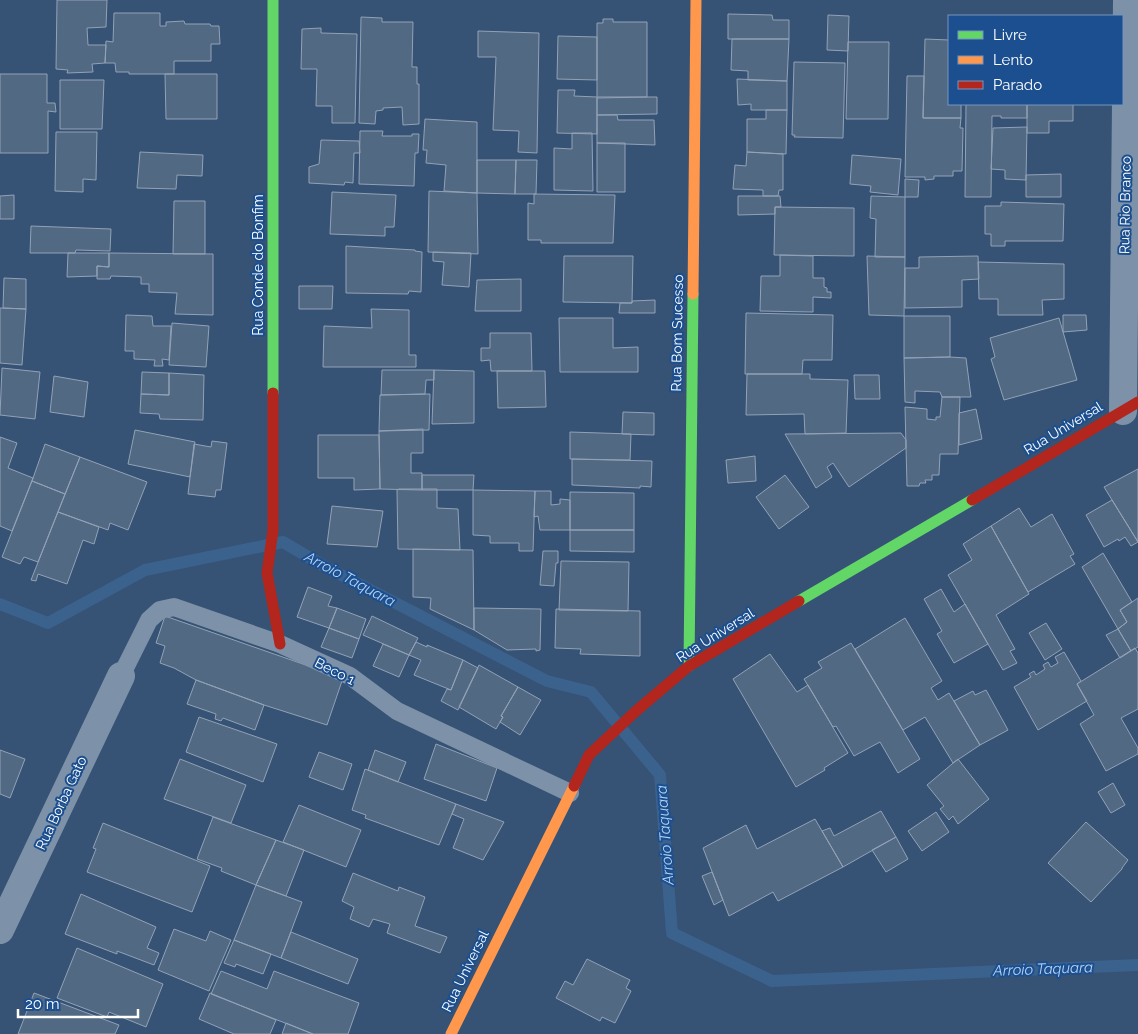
<svg xmlns="http://www.w3.org/2000/svg" width="1138" height="1034" font-family="Raleway,sans-serif">
<rect width="100%" height="100%" fill="#365274"/>
<g fill="none" stroke-linecap="round" stroke-linejoin="round">
<!-- stream -->
<path stroke="#3b618d" stroke-width="12" d="M0 604 48 623 145 570 283 542 322 565 547 681 591 692 660 775 672 933 772 981 1138 965"/>
</g>
<!-- building -->
<path fill="#526984" stroke="#92a2b6" d="M57 0H107L106 27 87 28 88 45H106L105 63 92 64 93 72 67 73 68 70 56 69Z
M114 13H160V26H166V22L184 21 185 24H210L211 26H219L220 44H211V61H174V74H129V72H116L115 63H105L106 41 113 42Z
M728 14 772 15 773 20H789V39H728Z
M828 15 849 16 848 51 827 50Z
M361 17 382 18V22H413L412 67H417V84H419V124L403 125 402 107 383 108V110L376 111 375 124 359 123Z
M603 19H613V22H647V97H597V23H603Z
M321 28V33L357 34 355 123H332V106H316L317 69H301L302 29Z
M478 31 539 33 537 153 518 152 519 131 493 130 496 57H478Z
M558 36 597 37V80L557 79Z
M732 39H789L787 81 748 80V71L731 70Z
M925 39 949 40V104H961V118H923Z
M848 42H889L888 119H846Z
M794 62 845 63 843 138 794 137 795 135H792Z
M0 74H47V103H55L56 112 48 111V153H0Z
M165 74H217V119H166Z
M907 76H924L923 118H961L960 128H963L962 171H953V176H934V179L925 180V177H905Z
M737 79 787 81V110H751V104L738 105Z
M60 80H104L102 129H60Z
M558 90H575L574 96 597 97V134L557 133Z
M647 97H657V114L597 115V98Z
M966 104H1027V118H1001V116H992L991 197H965Z
M1027 104H1073V121H1049V133H1027Z
M766 110H787L786 154 747 152V119H766Z
M597 115H617L618 120H654L655 145 597 143Z
M425 119 477 122V193L444 191 446 165 426 163 427 150H423Z
M1027 127 1026 180 1005 179V170L991 169 993 128Z
M360 131H383L382 136H412V134H419L418 153H415L414 186 359 184Z
M56 132H97L96 180 83 179V192L55 191Z
M572 133H592L593 191 554 190V148L572 149Z
M321 140 359 141 360 153H354L353 183 345 182 344 185 309 183V167L319 164Z
M597 143H625V192H597Z
M140 152 203 155 202 176 177 175 176 189 137 188Z
M747 152 783 154V190H779L778 196H763V190L733 189 735 165 746 166Z
M852 155 901 159 898 195 870 192 871 186 850 184Z
M477 160H516L515 194 477 193Z
M516 160H537L536 194H515Z
M1061 174V197H1026V175Z
M905 179 919 180 918 197H905Z
M429 191 477 193 478 254 428 252Z
M332 192 396 195 394 227H385V236L330 234Z
M534 194 615 195 613 243H541V240H528V203L534 204Z
M14 195V219H0V196Z
M738 196H780L781 207H775V214L738 215Z
M871 196 905 197V257H875L876 219 870 218Z
M174 201H205V254H173Z
M1001 202 1064 204 1063 241H1005V246H991V234H985V206H1001Z
M775 207 854 208V256L774 255Z
M31 226 111 229 110 251 76 250 75 253H30Z
M346 246 415 250V251L422 252 421 292 409 291 408 294 346 293Z
M433 252 471 253 469 287 442 285 444 262 433 261Z
M68 253H109V267L97 266V276L67 277Z
M109 253 213 254V315L175 314 177 293 149 292V284H141V277L111 276 110 279H97V266L109 267Z
M780 255 813 256V278H824V287L827 288V292H831V298L813 297V312L760 311 761 276H780Z
M564 256H633L632 303 563 302Z
M867 256 905 257 904 316 869 315Z
M978 256 979 279 962 280V307L905 308V268H919V257Z
M978 262 1064 264V299L1042 300 1043 315H998V299H979Z
M4 278 26 279V309L3 308Z
M521 279V311H475L477 280Z
M299 286H333L332 309H299Z
M655 300V313H619L620 303H632V301Z
M0 308 26 309 22 365 0 363Z
M371 309 409 310V355H416V367H323L324 326 372 328Z
M746 313 833 315 832 360H803L802 374H745Z
M126 315 152 316 153 326H171L169 360 162 359 163 366H154L155 360 134 359V351H125Z
M1063 315H1086L1087 330 1063 332Z
M904 316H950V357L904 358Z
M559 318H613V348L638 347V372H560Z
M1059 318 1077 380 1004 400 991 359 995 357 990 338Z
M172 323 209 326 206 367 169 365Z
M490 333H531L532 371H491L490 360 481 361V348H490Z
M950 357 966 358 971 397H942L940 392 915 391V403L905 402 904 358Z
M2 368 40 372 35 419 0 415Z
M382 370H434V380H426L425 394 381 395Z
M434 370 474 371V423L432 424Z
M497 371H545L546 407 498 408Z
M142 372 169 373V395L141 394Z
M169 373 204 375 203 420 160 419 159 414 140 413 141 394 169 395Z
M747 374H810V379L848 380 846 433 805 434 804 414 746 415Z
M854 375H879L880 399H855Z
M54 376 88 382 84 417 50 412Z
M430 394 429 430 379 431 380 395Z
M942 397H960L958 454H940L939 475H932V480H925L926 483H920L919 486H907L905 407 927 409V419L936 420V417H940Z
M976 409 982 439 959 445V413Z
M623 412 654 413V435L622 434Z
M423 429V453H411V473H422V490L380 489 379 431Z
M135 430 195 442 190 477 128 464Z
M570 432 631 434 630 460 570 459Z
M901 433 906 440V448L849 487 833 463 827 467 832 477 816 488 785 434Z
M318 435H379L380 489 354 490V478H318Z
M0 437 17 443 8 468 33 478 12 531 0 526Z
M212 441 227 443 221 490H216L215 497 188 494 194 444 211 447Z
M45 444 80 457 65 494 32 481Z
M755 456 756 481 728 483 726 460Z
M80 457 147 482 128 530 110 523 108 530 58 512Z
M572 459 652 461 651 487 640 486V488L572 485Z
M1138 469V542L1104 487Z
M422 475H474L473 490H422Z
M785 475 809 507 779 529 756 497Z
M32 481 65 494 38 562 24 557 20 564 2 557Z
M399 489H437V508L458 509 460 550 398 549 397 490Z
M473 490 535 491 533 551H519V543H490V536L473 535Z
M535 491H551V505L560 504V499L570 500V530H540L538 516 534 517Z
M570 492 634 493V530H570Z
M1112 500 1138 542 1131 546 1125 537 1119 541 1118 539 1104 547 1086 515Z
M332 506 383 511 377 547 327 544Z
M1019 508 1031 527 1052 514 1074 554 1070 556 1075 564 1028 592 991 526Z
M58 512 99 527 94 544 83 540 67 584 38 574 36 581 31 580Z
M991 526 1029 594 996 615 1015 649 1010 651 1017 663 1003 670 948 575 972 560 963 544Z
M570 530H634V552L570 551Z
M413 549 473 550 474 630 430 609 431 598 413 597Z
M543 551H558V563H556L554 586 540 585Z
M1103 553 1132 602 1120 610 1127 622 1118 629 1082 567Z
M561 561 629 562 628 611 559 610Z
M308 587 332 596 328 606 337 608 329 628 297 617Z
M941 589 954 612 965 604 988 644 954 663 937 634 942 631 924 599Z
M1138 598V647L1131 651 1118 629 1127 622 1120 610Z
M337 608 366 619 359 639 329 628Z
M474 608 541 609 540 650 536 651V649L507 650 474 630Z
M556 609 640 611V656L580 654 581 649 555 648Z
M165 616 343 678 327 725 264 705 196 680 174 668 160 663 165 646 156 643Z
M372 616 418 638 409 655 363 635Z
M905 618 942 681 931 688 938 700 949 693 980 745 953 763 925 717 903 730 855 649Z
M1046 623 1062 649 1045 660 1029 633Z
M329 628 359 639 352 658 321 647Z
M1118 629 1131 651 1120 658 1106 635Z
M416 642 427 647V645L463 660 451 690 414 675 421 660 409 655Z
M851 643 920 759 898 773 880 742 854 756 836 726 833 727 804 679 822 668 818 662Z
M383 644 409 655 399 677 373 666Z
M1135 648 1138 653V709L1121 718 1138 748V754L1106 771 1080 724 1094 715 1077 684Z
M1064 652 1081 681 1077 684 1087 701 1038 730 1014 687 1031 677 1029 674 1034 671 1036 675 1045 669 1043 665 1048 662 1051 667 1058 663 1055 657Z
M770 654 797 692 808 685 848 753 824 768 825 770 796 787 733 679Z
M463 660 478 668 458 710 441 701 447 689 451 690Z
M479 665 518 687 501 716 503 717 496 729 459 707Z
M196 680 264 705 255 730 223 718 221 721 215 719 216 714 187 704Z
M518 687 541 700 520 735 500 722 503 717 501 716Z
M986 690 1008 730 980 745 954 701 973 691 975 695Z
M199 717 277 744 263 782 186 752Z
M436 744 497 768 486 801 424 779Z
M0 750 25 759 10 798 0 794Z
M375 750 406 762 398 782 368 770Z
M319 752 352 764 343 790 309 777Z
M180 759 246 785 231 823 164 799Z
M958 759 989 799 958 824 953 816 949 820 940 809 944 806 927 785Z
M365 769 456 804 439 845 365 818 366 815 352 810Z
M1113 783 1125 805 1111 813 1098 792Z
M456 804 504 822 483 860 453 848 464 819 452 814Z
M299 805 361 830 346 867 283 842Z
M881 811 896 837 843 867 822 831 830 828 834 836Z
M936 812 949 832 922 851 908 831Z
M213 817 276 840 256 885 221 871 222 868 197 859Z
M815 819 843 867 778 901 773 892 729 916 703 848 746 825 757 849Z
M1086 822 1128 860 1122 868V869L1091 902 1048 863Z
M103 823 210 866 192 912 87 872 96 849 93 848Z
M896 837 908 859 886 872 872 850Z
M276 840 304 850 286 896 256 885Z
M712 872 723 900 714 905 702 876Z
M353 873 398 891 399 887 425 897 415 926 447 937 440 953 387 933 390 924 373 919 369 927 350 919 354 907 342 901Z
M256 885 302 902 281 958 234 940Z
M81 894 156 927 147 948 159 953 154 965 117 951V954L65 934Z
M174 929 206 941 210 931 231 940 209 991 158 970Z
M291 932 358 959 348 984 281 958Z
M234 940 271 954 263 974 236 964 235 967 224 963Z
M77 948 163 984 146 1027 109 1012 107 1017 57 998Z
M587 959 630 980 626 988 631 991 615 1023 602 1017 600 1021 556 998 565 981 573 985Z
M221 971 267 989 274 971 359 1003 348 1034H313L211 994Z
M34 993 119 1025 115 1034H18Z
M210 993 276 1020 270 1034H234L199 1019Z
M286 1023 313 1034H282Z"/>
<g fill="none" stroke-linecap="round" stroke-linejoin="round">
<!-- lane -->
<path stroke="#7d92a8" stroke-width="18" d="M121 676 149 620 160 610 174 607 280 644 350 676 397 711 570 793"/>
<!-- street -->
<path stroke="#7d92a8" stroke-width="28" d="M1123 411 1127 0
M0 930 121 676"/>
<!-- fast -->
<path stroke="#63d668" stroke-width="11" d="M273 0V393
M799 601 972 500
M689 666 693 294"/>
<!-- slow -->
<path stroke="#ff974d" stroke-width="11" d="M693 294 696 0
M451 1034 574 786"/>
<!-- jam -->
<path stroke="#b3261e" stroke-width="11" d="M273 393V530L267 573 280 644
M972 500 1138 402
M574 786 589 755 636 711 689 666 799 601"/>
</g>
<g text-anchor="middle" stroke-width="4" stroke-linejoin="round" paint-order="stroke">
<!-- street labels -->
<g font-size="14" fill="#fff" stroke="#1b4f8f">
<text transform="translate(1125 205) rotate(-89)" y="5">Rua Rio Branco</text>
<text transform="translate(258 265) rotate(-90)" y="5">Rua Conde do Bonfim</text>
<text transform="translate(677 333) rotate(-89)" y="5">Rua Bom Sucesso</text>
<text transform="translate(1063 428) rotate(-31)" y="5">Rua Universal</text>
<text transform="translate(715 635) rotate(-32)" y="5">Rua Universal</text>
<text transform="translate(335 671) rotate(27)" y="5">Beco 1</text>
<text transform="translate(61 803) rotate(-65)" y="5">Rua Borba Gato</text>
<text transform="translate(465 971) rotate(-64)" y="5">Rua Universal</text>
</g>
<!-- water labels -->
<g font-size="15" font-style="italic" fill="#b5d3f5" stroke="#1b4f8f">
<text transform="translate(350 579) rotate(28)" y="5">Arroio Taquara</text>
<text transform="translate(665 835) rotate(-94)" y="5">Arroio Taquara</text>
<text transform="translate(1043 969) rotate(-2)" y="5">Arroio Taquara</text>
</g>
</g>
<!-- legend -->
<rect x="948" y="15" width="175" height="90" fill="#1b4f8f" stroke="#7695bc"/>
<rect x="958" y="31" width="25" height="8" fill="#63d668" stroke="#7695bc"/>
<text x="993" y="40" font-size="15" fill="#ffffff">Livre</text>
<rect x="958" y="56" width="25" height="8" fill="#ff974d" stroke="#7695bc"/>
<text x="993" y="65" font-size="15" fill="#ffffff">Lento</text>
<rect x="958" y="81" width="25" height="8" fill="#b3261e" stroke="#7695bc"/>
<text x="993" y="90" font-size="15" fill="#ffffff">Parado</text>
<!-- scale -->
<path d="M18 1009v8h120v-8" fill="none" stroke="#ffffff" stroke-width="2.5"/>
<text x="25" y="1009" font-size="15" fill="#ffffff" stroke="#1b4f8f" stroke-width="4" paint-order="stroke">20 m</text>
</svg>
